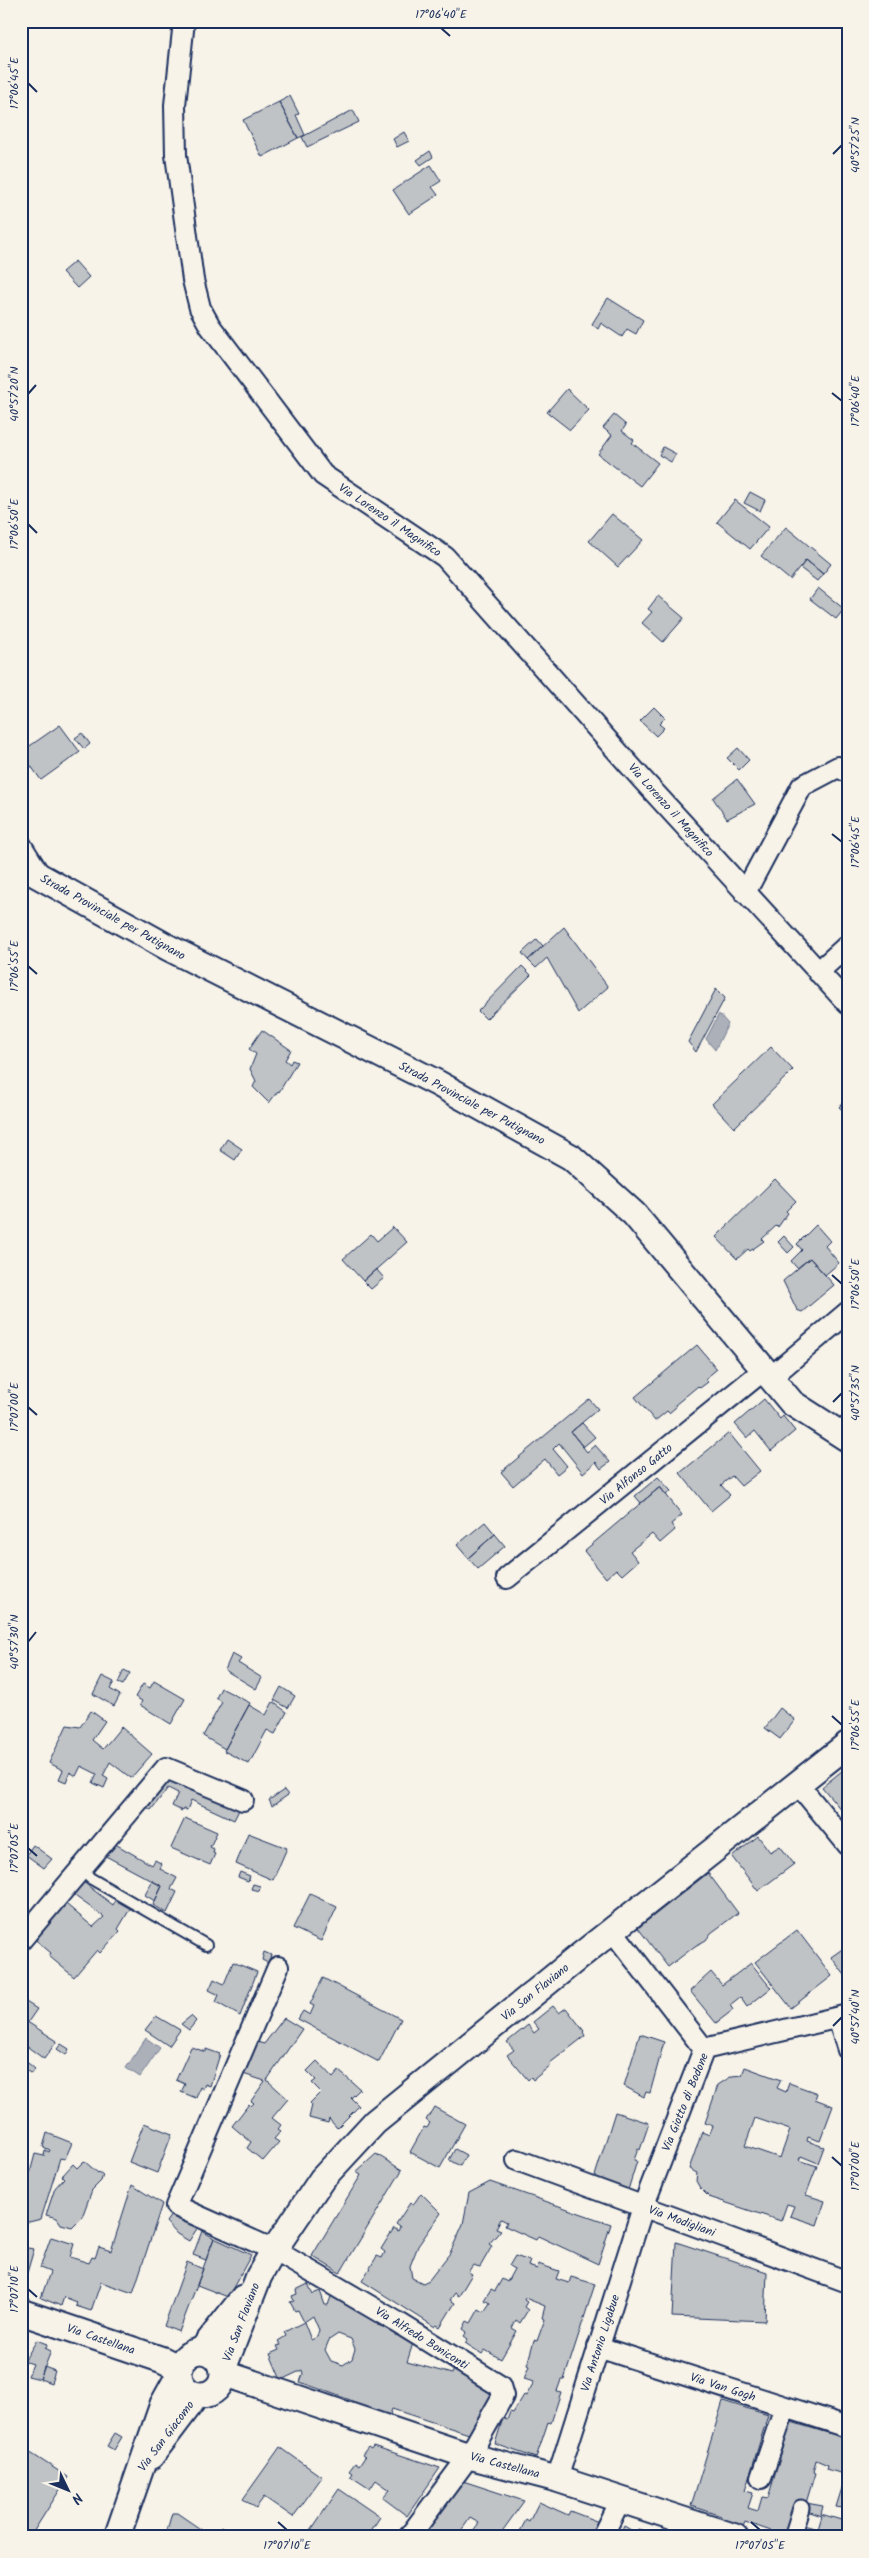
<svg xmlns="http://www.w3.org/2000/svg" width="869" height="2558" font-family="Kalam,sans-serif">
<rect width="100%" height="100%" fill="#f7f3e8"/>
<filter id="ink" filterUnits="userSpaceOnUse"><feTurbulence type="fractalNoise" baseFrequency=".02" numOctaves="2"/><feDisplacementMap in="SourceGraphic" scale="10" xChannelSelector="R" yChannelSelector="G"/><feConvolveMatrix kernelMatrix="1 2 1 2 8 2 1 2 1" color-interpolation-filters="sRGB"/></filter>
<g filter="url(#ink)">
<!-- water -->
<path fill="#acb0b9" stroke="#727c95" d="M719 1014 728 1024 715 1050 706 1039Z
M146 2038 160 2048 140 2077 126 2068Z"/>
<!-- building -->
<path fill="#c0c3c5" stroke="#1b2f5e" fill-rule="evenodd" d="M290 96 299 114 296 115 305 135 298 138 279 102Z
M279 102 298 138 262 157 243 120Z
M353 110 359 122 307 147 302 137Z
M404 132 409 141 397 147 393 139Z
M430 151 433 157 421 165 417 160Z
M431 165 441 181 432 187 438 195 409 214 393 190Z
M75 261 89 277 77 288 62 272Z
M608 298 643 320 636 334 627 329 622 337 601 323 598 329 592 324Z
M567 389 589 410 570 430 547 412Z
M614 415 626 425 622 431 634 440 632 443 658 463 640 486 598 454 612 435 603 428Z
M663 447 676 454 671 462 659 455Z
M750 492 765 500 760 511 744 503Z
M735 500 769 527 750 549 717 522Z
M612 514 643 540 618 567 589 541Z
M786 527 831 564 823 574 806 560 790 580 761 556Z
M806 560 823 574 817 581 800 568Z
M818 588 844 609 836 619 810 599Z
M658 596 684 618 663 642 642 623 652 612 648 609Z
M654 707 665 718 659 724 664 728 656 736 640 721Z
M60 725 80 752 41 780 21 752Z
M82 733 90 744 84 749 75 738Z
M738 748 749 760 739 770 727 758Z
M737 779 755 804 727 819 713 798Z
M564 927 608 987 578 1013 547 958 536 968 528 960Z
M537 939 543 946 528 960 522 953Z
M848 957V970L841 963Z
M522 966 531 975 486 1019 478 1011Z
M716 989 725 998 696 1052 688 1042Z
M262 1030 291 1050 285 1060 290 1064 292 1060 297 1062 279 1092 278 1091 269 1103 253 1087 256 1081 250 1069 256 1054 249 1049Z
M771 1047 793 1070 734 1128 712 1104Z
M848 1097V1115L839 1107Z
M227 1139 242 1149 235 1160 220 1150Z
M775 1179 796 1201 786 1211 788 1213 778 1227 777 1225 762 1239 764 1241 750 1251 748 1249 737 1259 716 1237Z
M816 1225 830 1241 825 1246 839 1263 825 1275 810 1258 797 1268 791 1261 802 1250 797 1244Z
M393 1227 407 1242 363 1281 343 1259 371 1234 377 1241Z
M784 1236 794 1247 788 1253 778 1242Z
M810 1258 834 1285 802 1312 797 1310 783 1281Z
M376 1269 384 1278 371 1289 363 1281Z
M697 1345 717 1369 705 1379 708 1382 700 1388 698 1386 675 1405 676 1407 669 1413 667 1411 655 1421 635 1397Z
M589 1399 598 1409 571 1432 587 1452 595 1445 610 1462 601 1469 596 1462 583 1473 559 1443 553 1449 567 1466 557 1474 545 1459 513 1486 501 1472Z
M764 1399 780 1419 783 1416 795 1431 771 1451 755 1431 747 1438 735 1424Z
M582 1423 595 1437 583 1447 571 1432Z
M729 1433 760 1471 741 1486 732 1476 721 1485 730 1495 711 1511 680 1473Z
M658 1477 671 1491 666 1495 660 1487 641 1503 635 1496Z
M660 1487 682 1515 671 1524 675 1530 660 1543 652 1534 630 1551 638 1561 622 1575 616 1569 606 1578 584 1551Z
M485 1522 495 1534 468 1558 457 1545Z
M495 1534 505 1546 478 1569 468 1558Z
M232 1654 241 1659 238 1663 262 1678 256 1689 225 1670Z
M124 1670 130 1673 123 1685 118 1683Z
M102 1676 114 1682 110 1689 120 1695 114 1706 93 1694Z
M154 1681 185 1699 171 1724 140 1705 142 1701 135 1697 143 1684 150 1688Z
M281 1687 295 1696 288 1708 274 1700Z
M221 1688 250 1703 225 1749 203 1736 222 1702 216 1698Z
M273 1702 287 1712 275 1734 267 1730 249 1764 224 1751 249 1705 266 1715Z
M780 1708 795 1720 780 1739 765 1728Z
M91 1711 105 1721 92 1740 103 1749 121 1727 152 1754 131 1778 110 1762 103 1776 108 1779 104 1788 93 1783 97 1774 81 1766 76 1776 70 1772 66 1782 59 1779 63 1770 49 1763 67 1725 80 1727Z
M848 1766V1818L822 1787Z
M174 1774 242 1804 234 1820 191 1800 187 1810 183 1809 182 1811 172 1806 178 1793 168 1788 151 1810 142 1804Z
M284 1790 288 1795 272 1806 269 1800Z
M185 1818 217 1832 210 1847 214 1849 213 1853 215 1854 210 1865 171 1848Z
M248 1833 287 1848 273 1880 236 1864Z
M758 1836 770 1852 780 1846 794 1864 758 1891 732 1857Z
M110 1841 152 1865 155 1860 162 1864 160 1869 177 1878 171 1889 177 1892 167 1913 153 1905 162 1886 100 1853Z
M33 1845 52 1859 44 1868 26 1855Z
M240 1872 250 1876 248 1881 238 1877Z
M708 1873 738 1913 711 1933 706 1940 695 1946 668 1967 638 1928Z
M78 1878 113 1905 118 1894 133 1904 118 1929 120 1931 100 1953 97 1950 74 1977 49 1956 51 1953 30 1935 60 1899 93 1927 104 1917 68 1891Z
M152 1881 162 1886 155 1901 145 1895Z
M253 1884 260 1886 259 1891 251 1889Z
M310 1894 337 1907 321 1941 293 1928Z
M797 1930 832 1976 791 2008 755 1962Z
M848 1945V1979L831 1957Z
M264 1952 271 1955 268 1963 262 1960Z
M233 1962 257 1972 240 2016 216 2002 219 1995 209 1990 214 1979 224 1984Z
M751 1963 771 1988 747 2007 740 1997 730 2005 733 2010 716 2023 690 1991 711 1972 722 1985Z
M323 1978 401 2019 379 2062 298 2019 303 2011 310 2015 314 2006 310 2004Z
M21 1999 37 2009 28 2022 21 2018Z
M553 2006 559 2013 566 2008 584 2031 583 2032 585 2036 550 2063 551 2065 533 2080 531 2077 528 2080 507 2055 514 2050 507 2042 528 2025 534 2033 539 2029 533 2022Z
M156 2016 180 2030 169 2046 145 2030Z
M191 2016 196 2021 189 2030 181 2024Z
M21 2018 57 2041 44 2059 21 2042Z
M284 2018 302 2029 267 2080 288 2099 272 2118 281 2125 278 2129 281 2131 274 2139 279 2142 263 2161 247 2148 251 2142 232 2126 249 2104 251 2106 254 2103 251 2101 265 2081 243 2074 249 2058H251L257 2042 264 2044Z
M640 2034 664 2042 650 2093 646 2092 644 2097 624 2086Z
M61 2044 69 2049 66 2055 57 2049Z
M191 2047 206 2052V2049L220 2054 210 2086 205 2084 203 2089 200 2087 196 2098 181 2092 185 2084 176 2080Z
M317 2061 333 2078 339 2071 360 2089 351 2098 359 2106 337 2128 329 2119 328 2123 309 2118 312 2105 310 2103 321 2092 312 2083 316 2080 307 2071Z
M28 2063 35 2069 31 2074 24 2068Z
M745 2067 781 2080 777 2088 786 2092 789 2083 817 2093 815 2099 833 2106 820 2141 808 2137 807 2141 824 2147 818 2163 801 2156 799 2160 817 2166 806 2195 825 2201 817 2225 790 2216 794 2206 787 2204 781 2221 709 2197 700 2188 696 2181 697 2173 689 2169 702 2132 709 2135 713 2126 705 2123 718 2085 732 2076 742 2075ZM755 2118 790 2130 780 2158 745 2146Z
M434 2107 465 2124 440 2168 410 2152 424 2127 427 2128 430 2123 426 2120Z
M615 2112 649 2123 640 2150 638 2149 634 2160 637 2161 628 2190 594 2179Z
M144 2123 172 2134 157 2173 129 2162Z
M47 2133 72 2143 65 2159 60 2158 41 2219 29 2222 21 2220V2190L26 2172 30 2173 35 2154 44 2156 45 2150 49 2152 50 2150 43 2147Z
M455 2149 466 2155 460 2166 449 2160Z
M376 2154 402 2170 340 2273 312 2256 361 2175 356 2172Z
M84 2161 98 2173 99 2172 103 2175 101 2181 92 2190 82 2217 72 2227 61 2224 57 2218 46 2215 55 2188 64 2178 62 2176 73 2164 77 2168Z
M490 2182 611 2224 598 2264 538 2236 536 2240 505 2226 507 2222 501 2219 496 2228 501 2230 489 2244 492 2246 480 2267 473 2265 468 2272 472 2274 459 2296 455 2293 450 2300 455 2303 440 2327 437 2325 435 2327 362 2281 377 2256 382 2258 385 2252 381 2249 394 2228 398 2231 400 2227 396 2224 410 2203 413 2205 421 2193 441 2213 418 2246 410 2266 412 2278 423 2283 429 2280 450 2253 463 2224 469 2193Z
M132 2185 162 2204 133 2293 101 2282 91 2311 76 2306 77 2302 64 2297 61 2306 41 2298 50 2272 40 2268 51 2237 74 2244 70 2257 89 2263 92 2257 95 2258 99 2247 111 2251Z
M173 2212 198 2227 189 2241 177 2234 166 2222Z
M202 2231 214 2238 206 2260 193 2255Z
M214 2238 251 2255 228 2297 197 2285Z
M676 2242 767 2272 765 2321 672 2317Z
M21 2247 34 2249 22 2290H21Z
M515 2256 530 2261 528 2266 537 2269 538 2264 559 2271 556 2279 569 2283 571 2277 595 2284 564 2380H561L557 2391 561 2392 551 2423 548 2422 536 2458 495 2444 503 2418 507 2420 510 2412 513 2413 524 2395 526 2396 534 2382 524 2379 529 2366 527 2365 534 2340 537 2341 545 2319 542 2318 545 2306 525 2298 524 2300 527 2302 524 2307 528 2310 520 2323 516 2320 512 2328 517 2331 501 2359 485 2350 482 2354 465 2343 468 2339 464 2336 467 2332 463 2329 467 2321 471 2323 479 2309 484 2312 490 2303 484 2300 491 2289 495 2291 502 2279 507 2282 514 2269 509 2266Z
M187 2262 203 2269 179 2332 164 2326Z
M308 2284 313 2294 320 2291 325 2305H328L332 2294 378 2319 377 2325 415 2337 407 2362 452 2374 456 2364 486 2383 483 2388 494 2395 472 2435 392 2409 389 2417 351 2404 353 2401 300 2382 303 2374 302 2370 281 2380 270 2354 279 2350 277 2346 281 2345 278 2341 286 2336 284 2332 304 2322 298 2310 295 2311 290 2302 294 2301 292 2296 297 2294 296 2290ZM313 2316 319 2330 317 2337 311 2340 304 2322ZM338 2334 351 2339 355 2349 352 2359 343 2365 331 2361 325 2350 329 2340Z
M21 2339 26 2342 21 2349Z
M37 2340 48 2344 45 2348 51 2351 40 2379 28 2376 33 2364 24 2361Z
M44 2367 55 2371 51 2383 40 2379Z
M723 2401 768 2415 745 2491 753 2493 748 2508 758 2511 762 2497 768 2498 791 2422 848 2439V2509L836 2507 846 2475 827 2469 828 2465 816 2460 813 2472 815 2473 806 2503 823 2506 821 2514 848 2522V2537H797L800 2524 818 2529 822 2516 804 2510 806 2504 797 2502 788 2537 745 2522 742 2529 720 2523 721 2516 691 2506Z
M115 2433 122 2437 114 2450 107 2446Z
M373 2446 440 2468 407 2516 383 2498 390 2490 376 2480 370 2489 350 2476 352 2473 349 2471 355 2463 359 2466 365 2457 362 2455 368 2447 371 2449Z
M21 2447 68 2477 30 2537H21Z
M280 2447 322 2477 293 2517 264 2497 256 2508 243 2499Z
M463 2481 524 2501 498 2537H468L479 2523 470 2518 458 2535 460 2537H423Z
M339 2489 380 2517 367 2537H321L311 2530Z
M539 2502 568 2515 570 2511 604 2524 598 2537H521L518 2535 526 2520 529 2522Z
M172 2513H177L212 2537H165Z
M624 2526 636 2533 638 2529 665 2537H619Z
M221 2527 234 2537H213Z"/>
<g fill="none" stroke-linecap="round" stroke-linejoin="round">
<!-- service casing -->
<g stroke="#1b2f5e" stroke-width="14">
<path id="service" d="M82 1869 90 1878 206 1945"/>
</g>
<!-- pedestrian casing -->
<g stroke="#1b2f5e" stroke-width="19">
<path id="pedestrian" d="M792 2537 801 2508"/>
</g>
<!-- minor casing -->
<g stroke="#1b2f5e" stroke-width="24">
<path id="minor" d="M184 21 175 105 176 155 193 280 200 308 210 326 323 475 445 557 641 778 848 1004
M21 845 41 877
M745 893 802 786 838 767 848 772
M818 972 848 945
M771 1377 848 1312
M507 1578 765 1369
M798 1784 848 1845
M612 1930 704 2049
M21 1940 166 1768 243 1800
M278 1967 176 2206 274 2250 397 2322 500 2386 503 2396 469 2456 409 2537
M838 2018 848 2050
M517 2160 848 2282
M598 2347 848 2427
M761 2478 785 2407
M557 2479 643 2207 704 2049 848 2015
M602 2537 620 2500"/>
</g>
<!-- tertiary casing -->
<g stroke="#1b2f5e" stroke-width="29">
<path id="tertiary" d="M21 866 169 948 437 1083 571 1157 634 1214 792 1403 848 1439
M21 2312 163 2360 179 2368
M202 2350 243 2298
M179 2373a22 22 0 1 1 44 0a22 22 0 1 1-44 0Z
M223 2369 259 2276 274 2250 322 2179 375 2122 581 1955 848 1744
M223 2373 469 2456 557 2479 735 2537
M151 2456 197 2395
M117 2537 163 2404 179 2375"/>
</g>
<!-- service -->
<use href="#service" stroke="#f7f3e8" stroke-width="10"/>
<!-- pedestrian -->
<use href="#pedestrian" stroke="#f7f3e8" stroke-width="15"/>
<!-- minor -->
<use href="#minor" stroke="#f7f3e8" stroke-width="20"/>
<!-- tertiary -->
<use href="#tertiary" stroke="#f7f3e8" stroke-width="25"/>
</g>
</g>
<!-- ticks -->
<path fill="none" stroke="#1b2f5e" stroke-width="2" d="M441 28 450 36M28 83 37 92M833 154 842 145M832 393 842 401M28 394 36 385M28 524 37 533M832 834 842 842M28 966 37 974M832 1275 842 1284M833 1402 842 1393M28 1407 37 1415M28 1642 36 1632M832 1716 842 1725M28 1848 37 1856M833 2026 842 2017M832 2157 842 2166M28 2289 37 2297M278 2522 287 2530M751 2522 760 2530"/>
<g text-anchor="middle" stroke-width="5" stroke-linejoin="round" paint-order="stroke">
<!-- street labels -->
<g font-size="12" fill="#1b2f5e" stroke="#f7f3e8">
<text transform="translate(390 520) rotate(34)" y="4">Via Lorenzo il Magnifico</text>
<text transform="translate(671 810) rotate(48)" y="4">Via Lorenzo il Magnifico</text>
<text transform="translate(113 917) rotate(29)" y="4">Strada Provinciale per Putignano</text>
<text transform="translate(472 1103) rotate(28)" y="4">Strada Provinciale per Putignano</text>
<text transform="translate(636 1474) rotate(-39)" y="4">Via Alfonso Gatto</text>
<text transform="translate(535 1992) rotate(-39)" y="4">Via San Flaviano</text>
<text transform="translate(685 2102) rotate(-68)" y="4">Via Giotto di Bodone</text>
<text transform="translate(682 2221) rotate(20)" y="4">Via Modigliani</text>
<text transform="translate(241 2322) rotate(-69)" y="4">Via San Flaviano</text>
<text transform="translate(422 2338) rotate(32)" y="4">Via Alfredo Boniconti</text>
<text transform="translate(101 2339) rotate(19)" y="4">Via Castellana</text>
<text transform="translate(600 2343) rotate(-72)" y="4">Via Antonio Ligabue</text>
<text transform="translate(723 2387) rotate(18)" y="4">Via Van Gogh</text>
<text transform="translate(166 2436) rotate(-53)" y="4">Via San Giacomo</text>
<text transform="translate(505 2465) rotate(15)" y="4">Via Castellana</text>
</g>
</g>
<!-- margin -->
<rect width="869" height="2558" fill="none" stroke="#f7f3e8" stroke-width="55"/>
<!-- north arrow -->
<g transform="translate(68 2490) rotate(133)" stroke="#f7f3e8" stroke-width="4" paint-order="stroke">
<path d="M0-4L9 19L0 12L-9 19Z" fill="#1b2f5e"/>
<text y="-8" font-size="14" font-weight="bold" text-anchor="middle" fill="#1b2f5e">N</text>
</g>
<rect x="28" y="28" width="814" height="2502" fill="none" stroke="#1b2f5e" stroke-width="2"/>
<g font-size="12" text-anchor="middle" fill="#1b2f5e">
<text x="441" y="18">17°06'40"E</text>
<text transform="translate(14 83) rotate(-90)" y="4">17°06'45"E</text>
<text transform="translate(855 145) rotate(-90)" y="4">40°57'25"N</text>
<text transform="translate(14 394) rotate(-90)" y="4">40°57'20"N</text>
<text transform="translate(855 401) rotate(-90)" y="4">17°06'40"E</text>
<text transform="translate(14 524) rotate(-90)" y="4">17°06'50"E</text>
<text transform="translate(855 842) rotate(-90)" y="4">17°06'45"E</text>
<text transform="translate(14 966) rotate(-90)" y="4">17°06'55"E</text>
<text transform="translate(855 1284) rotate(-90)" y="4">17°06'50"E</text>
<text transform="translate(855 1393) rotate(-90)" y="4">40°57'35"N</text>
<text transform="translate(14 1407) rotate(-90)" y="4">17°07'00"E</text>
<text transform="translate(14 1642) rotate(-90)" y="4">40°57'30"N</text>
<text transform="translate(855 1725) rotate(-90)" y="4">17°06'55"E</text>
<text transform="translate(14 1848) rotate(-90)" y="4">17°07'05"E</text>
<text transform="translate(855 2017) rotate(-90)" y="4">40°57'40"N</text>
<text transform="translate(855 2166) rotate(-90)" y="4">17°07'00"E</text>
<text transform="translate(14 2289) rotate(-90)" y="4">17°07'10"E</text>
<text x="287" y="2549">17°07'10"E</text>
<text x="760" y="2549">17°07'05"E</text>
</g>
</svg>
